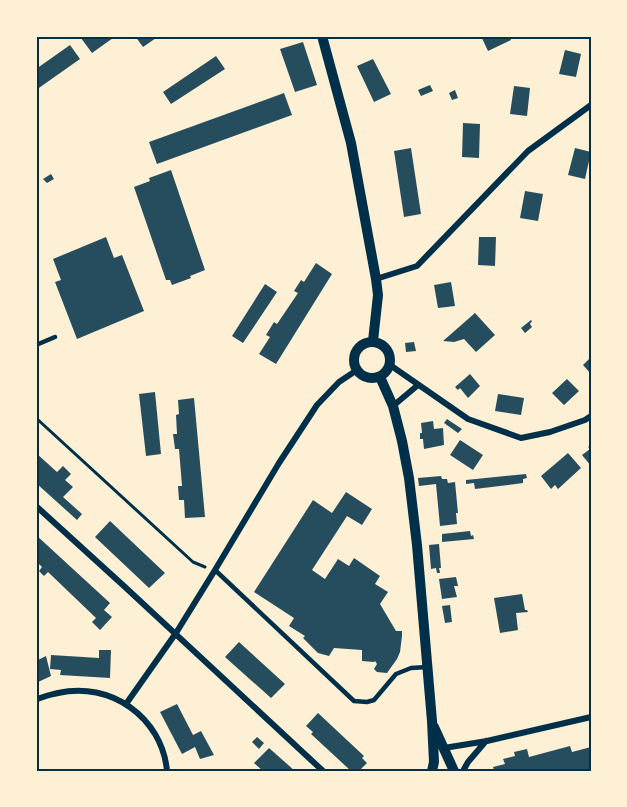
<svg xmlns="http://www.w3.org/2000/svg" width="627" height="807" font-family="Arial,sans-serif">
<rect width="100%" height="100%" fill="#fdf0d5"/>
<!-- building -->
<path fill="#264d5e" d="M83 36H112L113 38 92 53 81 38Z
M135 36H159L143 47Z
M481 36H510L511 40 488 51Z
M303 42 317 85 295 92 280 49Z
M70 45 80 59 36 90V69Z
M565 50 581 54 576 77 559 74Z
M216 56 225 69 171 104 163 92Z
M373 59 391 94 374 102 357 66Z
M430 85 433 91 421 96 418 90Z
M514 86 530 88 527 116 510 114Z
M455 90 458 98 452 100 449 93Z
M284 93 292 115 157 164 149 142Z
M463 123 480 124 479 158 462 157Z
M411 148 421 214 404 217 394 151Z
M575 148 591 152 585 179 568 175Z
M171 170 205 270 190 276 191 278 172 285 170 280H166L134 187 150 181 149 178Z
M51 174 54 179 47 183 43 179Z
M525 191 543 194 538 221 520 218Z
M106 237 114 258 122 255 144 311 77 339 55 282 61 280 53 259Z
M479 237H496L495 266 478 265Z
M316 263 332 274 276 364 259 354 270 337 266 335 274 322 277 324 298 293 294 291 301 280 304 282Z
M451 282 455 306 438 308 434 285Z
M265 284 277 292 243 343 232 336Z
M475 313 495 335 476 352 464 339 454 342 443 341Z
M531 320 532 321 530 324 532 327 525 333 521 328Z
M414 342 416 351 406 352 405 343Z
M591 357V374L583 365Z
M470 374 480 386 468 398 460 388 458 390 455 387Z
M567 379 579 391 564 405 552 393Z
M155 392 161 454 146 456 139 394Z
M498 394 524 398 521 415 495 411Z
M194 398 205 517 185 518 184 500H179L178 486H182L179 449H175L173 434H177L176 415 179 414 178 400Z
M447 419 462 429 458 433 444 423Z
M433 421 434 429 443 428 444 445 424 449 423 439H420V433H422L421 423Z
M460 440 483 455 473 470 450 455Z
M591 445V466L582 455 590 449 588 447Z
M36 453 57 472 63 466 71 474 65 480 73 487 63 497 82 514 77 520 36 483Z
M568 453 581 468 558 489 555 485 551 489 541 476Z
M526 474 527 478 523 479V483L475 489 474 483 466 484V480Z
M441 476 442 479H447L448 483 455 482 458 513H456L457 524 440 526 436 484 419 486 418 478Z
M346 492 372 509 362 525 347 516 312 570 325 579 338 559 349 566 354 558 380 576 375 584 388 592 380 604 396 631H402V636L400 652 397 659 387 673 377 672 374 669 377 664 375 661 374 662 362 661V650L334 648 329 656 318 653 303 638 305 636 289 626 294 618 254 592 313 500 332 513Z
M110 521 165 573 149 588 95 537Z
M470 531 471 536 473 535 474 539 442 542V534Z
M36 535 110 603 104 610 112 617 100 630 92 622 96 618 48 572 44 576 39 571 42 567 36 561Z
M439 544 441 568H439L440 573H437L436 568 431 569 429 545Z
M456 577 458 586H454L457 597 442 599 439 579Z
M522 594 525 610H527L528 612 516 613 518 630 500 633 494 598Z
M450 605 452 622 445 623 442 606Z
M239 642 285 684 271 698 225 657Z
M99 650H111L110 678 60 675 61 670 50 669 51 655 99 658Z
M46 656 51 676 36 683V661Z
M177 704 193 735 201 731 214 755 200 759 195 747 182 754 160 712Z
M318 713 364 756 362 758 367 763 359 771H351L311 734 313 732 306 726Z
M257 737 264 743 259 749 252 742Z
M570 746 572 752 591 747V771H494L493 767 505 764 503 759 515 756 514 752 527 749 529 757Z
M269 748 286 763 295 771H263L254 763Z"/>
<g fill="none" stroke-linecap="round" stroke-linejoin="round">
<!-- path -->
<path stroke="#003049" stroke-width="3" d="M36 418 193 562 205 567"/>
<!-- service -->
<path stroke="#003049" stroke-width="4.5" d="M36 345 55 337
M215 570 354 701 367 702 374 700 396 674 411 668 427 667"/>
<!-- minor -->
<path stroke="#003049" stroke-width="6" d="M376 279 417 266 528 151 591 105
M390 365 468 419 521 438 550 432 585 420 591 416
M393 406 418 385
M36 506 125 587 323 771
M36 700C43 696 50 695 58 693 110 681 162 717 167 771
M126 704 176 633 215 570 279 463 317 405 339 382 357 370
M444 748 487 741 591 717
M463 771 468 762 486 741"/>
<!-- tertiary -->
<path stroke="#003049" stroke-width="10" d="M322 36 351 143 376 279 378 295 373 341
M354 360a18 18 0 1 1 36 0a18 18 0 1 1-36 0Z
M380 377 393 406 402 441 409 478 417 545 432 721 434 762 432 771
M434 727 454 771"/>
</g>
<!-- border -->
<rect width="627" height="807" fill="none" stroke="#fdf0d5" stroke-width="75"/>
<rect x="38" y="38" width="552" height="732" fill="none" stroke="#003049" stroke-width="2"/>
</svg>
